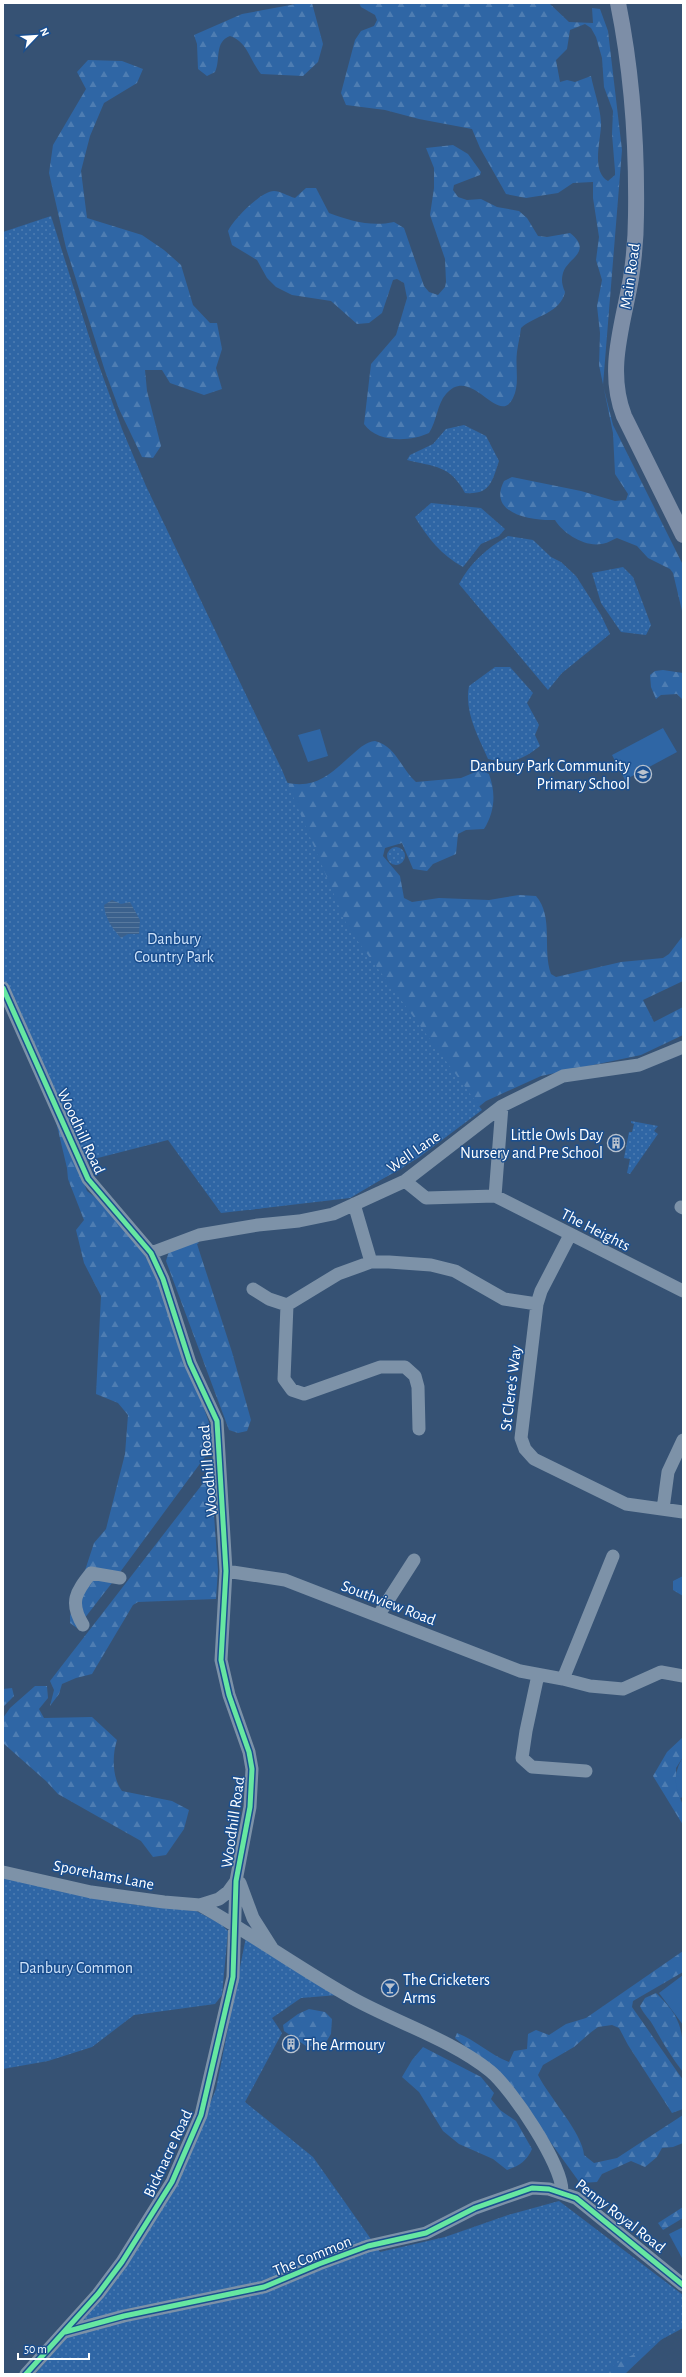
<svg xmlns="http://www.w3.org/2000/svg" width="686" height="2377" font-family="'Alegreya Sans',sans-serif">
<defs>
<pattern id="forest-firs" width="22" height="20" patternUnits="userSpaceOnUse"><rect width="22" height="20" fill="#2f66a5"/><path d="M5 1l3.5 6h-7zM16 11l3.5 6h-7z" fill="#4e7db2"/></pattern>
<pattern id="park-dots" width="8" height="8" patternUnits="userSpaceOnUse"><rect width="8" height="8" fill="#2f66a5"/><path d="M2 2h.1M6 6h.1" fill="none" stroke="#4e7db2" stroke-width="1.8" stroke-linecap="round"/></pattern>
<pattern id="water-rules" width="6" height="5" patternUnits="userSpaceOnUse"><rect width="6" height="5" fill="#3b618d"/><path d="M0 2.5h6" fill="none" stroke="#58799e"/></pattern>
</defs>
<rect width="100%" height="100%" fill="#365274"/>
<!-- forest -->
<path fill="url(#forest-firs)" fill-rule="evenodd" d="M301 3H312L323 44 318 62 303 76 261 74C250 61 248 42 230 36 214 42 221 60 215 72L207 76 198 69 197 44 194 35 242 14Z
M359 3H542L550 4 569 22 593 23 592 8 600 9 608 31 622 150 603 385 613 425 683 565V615L673 573 670 569 648 558 637 546 617 538C612 540 606 544 601 544 584 547 563 533 555 520 532 521 487 514 504 481L512 477 581 491 615 501 626 500 628 494 615 474 613 433 599 365 600 333 597 306 602 280 596 260 599 237 593 198V182L573 183 558 193 526 198 506 194 480 148 472 129 419 119 385 110 346 105 341 93 355 40 361 31 374 26 377 20 375 15 361 7ZM585 24 591 28 596 37 602 58 604 87 613 111 612 134 615 171V175L608 181C590 171 602 137 601 122 600 107 594 91 591 76L575 82 567 80 560 82 556 60 567 49 570 30Z
M88 60 122 61 143 69 137 83 104 103 90 136 81 171 87 218 142 235 164 250 181 265 193 305 210 323H217L222 349 216 368 222 389 204 395 170 383 162 370H145L147 391 161 446 153 458 142 457 119 409 105 371 66 248 49 173 53 145 86 89 77 72Z
M453 145 468 154 481 172 480 175 454 185 453 190 458 197 467 200 481 199 497 207 519 211 527 218 538 236 547 237 570 233C594 252 567 258 563 273 561 280 562 285 565 292 561 313 534 316 521 328 520 336 518 344 517 352 515 367 520 385 513 398 498 428 472 364 446 394 437 404 437 421 429 433 410 442 377 443 364 424L371 364 396 335 407 298 404 283 397 279 393 280 382 313 369 323 357 324 331 301 292 295 276 287 267 278 257 260 232 245 228 231C233 220 261 191 274 191 280 191 288 196 295 198L306 188H316L329 213C351 221 371 227 394 222L404 228 424 286 429 292 438 295 445 287 446 282 445 259 430 215 434 188V168L426 148Z
M663 670 683 673V700L677 694 661 695 656 699 651 687 650 675 655 671Z
M375 741C396 746 401 769 416 782L461 778 480 770 489 774C496 793 495 812 484 829L466 830 458 834 456 854 433 864 427 871 413 869 402 843 385 848 383 856 400 876 404 898 412 902 439 898 489 900 519 895 536 896C554 917 542 949 551 974L556 977 621 962 663 958 669 954 682 937 683 981 643 1000 654 1022 683 1007V1035L641 1055 541 1076 486 1101 401 1169 351 1195 249 1210 191 1092 281 781C315 792 331 773 354 753 361 747 366 742 375 741Z
M49 1092 87 1191 104 1204 142 1251 158 1278 212 1431 213 1446 115 1579 77 1628 70 1623V1616L94 1543 106 1529 125 1454 128 1415 118 1403 96 1394 101 1296 84 1263 76 1230 84 1220 68 1179 67 1168Z
M196 1241 199 1243 197 1244 232 1352 251 1420 247 1431 238 1433 229 1430 166 1261 169 1251Z
M211 1473 218 1570 216 1599 138 1602 133 1605 92 1674 76 1678 62 1684 59 1694 50 1706 54 1690 50 1681Z
M683 1576V1596L673 1590V1581Z
M35 1686H47L48 1698 39 1709 44 1718 92 1717 117 1740C112 1755 112 1778 122 1791L172 1801 189 1810 184 1829 166 1855 153 1857 141 1841 58 1794 46 1781 3 1743V1718L10 1708Z
M12 1688 14 1696 3 1707V1689Z
M683 1737V1757L676 1768 678 1791 683 1806V1825L653 1776 667 1752Z
M683 1951V1972L633 2001 632 2007 683 2080V2109L672 2113 628 2045 619 2028 612 2025 598 2027 590 2033 574 2047 543 2065 538 2075C549 2097 583 2134 584 2155L594 2163 617 2158 683 2115V2143L673 2147 662 2148 657 2157 645 2167 631 2161 602 2174 597 2182 580 2183 543 2132 471 2051 455 2038 457 2033C476 2040 490 2055 509 2062L514 2051 527 2049 528 2034 536 2030 549 2035 566 2024 586 2018Z
M656 1993C685 2020 683 2035 683 2072 672 2058 663 2043 654 2027 650 2019 644 2015 640 2006L645 1998Z
M309 2009 325 2012 332 2019 331 2034 323 2047 306 2046 284 2031 283 2025 298 2014Z
M423 2047 481 2077 494 2093 491 2099 500 2110 516 2121 532 2149C527 2161 519 2166 507 2170L493 2159 459 2144 443 2131 419 2092 402 2077 412 2060Z
M683 2207V2218L663 2230 658 2223Z
M683 2319 625 2374H586Z"/>
<!-- park -->
<path fill="url(#park-dots)" d="M51 216 94 352 122 429 146 486 282 770 348 928 482 1110 418 1158 350 1198 221 1213 168 1140 86 1161 3 979V232Z
M464 425 486 436 499 461C492 482 490 495 465 493 450 465 435 467 407 460L410 455 433 444 446 429Z
M431 503 481 508 505 529 499 536 481 544 463 567C441 555 428 538 415 517Z
M508 536 533 540 551 557 561 562 576 576 601 615 610 634 562 673 548 690 459 584C470 563 487 548 508 536Z
M623 567 633 577 651 625 646 635 621 632 601 603 592 573Z
M495 667H510L533 693 527 703 539 725 535 735 540 746C522 760 511 765 488 759 478 736 464 712 469 686Z
M387 856a9 9 0 1 1 18 0a9 9 0 1 1-18 0Z
M631 1121 658 1126 654 1131 658 1134 630 1174 627 1173 630 1159 624 1158 629 1132H632L634 1124 631 1123Z
M3 1875 136 1905 196 1911 221 1924 228 1931 222 1995 215 2004 134 2015 92 2047 48 2061 3 2069Z
M246 1937 338 1995 301 1998 272 2018 282 2033 245 2102 313 2157 380 2252 445 2237 508 2215 559 2201 683 2295V2328L597 2374H35L104 2294 185 2165 216 2089Z"/>
<!-- garden -->
<path fill="#2f66a5" d="M663 728 677 752 625 780 612 755Z
M320 729 328 756 308 762 298 735Z
M683 1757V1797L680 1798C674 1783 674 1772 683 1757Z
M683 1975V2025L659 1993Z
M683 2227V2260L669 2234Z"/>
<!-- water -->
<path fill="url(#water-rules)" d="M112 900 121 904 130 902 140 920 139 934H128L121 938C112 928 105 918 104 905Z"/>
<g fill="none" stroke-linecap="round" stroke-linejoin="round">
<!-- minor -->
<path stroke="#7d92a8" stroke-width="13" d="M3 988 88 1179 151 1253 163 1279 190 1363 217 1421 226 1571 221 1660 229 1695 249 1752 252 1769 250 1807 236 1881 233 1977 201 2115 172 2182 122 2262 98 2294 26 2374
M405 1181 426 1198 495 1196 683 1291
M495 1196 502 1106
M354 1204 371 1262
M681 1207 683 1208
M570 1235 541 1291 537 1304 521 1438 525 1449 534 1459 626 1504 683 1512
M151 1253 199 1235 258 1225 299 1221 333 1214 405 1181 502 1106 563 1076 639 1065 683 1047
M253 1289 269 1299 287 1305 338 1274 371 1262H389L431 1265 455 1271 504 1299 537 1304
M287 1305 284 1379 292 1390 304 1394 380 1367H405L415 1376 418 1387 419 1429
M663 1509 668 1472 683 1440
M226 1571 285 1580 520 1671 563 1679 613 1556
M378 1616 414 1560
M83 1625C69 1602 76 1592 91 1573L120 1578
M538 1675 526 1731 522 1758 532 1767 586 1771
M563 1679 590 1686 623 1689 661 1672 683 1676
M3 1872 91 1892 164 1902 200 1905 219 1899 228 1892 236 1881
M240 1883 253 1918 272 1948
M200 1905C252 1934 300 1969 352 1998 395 2022 452 2040 490 2071 511 2088 563 2165 562 2192
M65 2332 124 2316 264 2287 319 2264 368 2246 426 2233 475 2208 532 2188 549 2189 576 2198 683 2285"/>
<!-- major -->
<path stroke="#7d8ea7" stroke-width="16" d="M618 3C632 72 637 144 636 215 636 235 634 258 631 278 623 325 606 370 624 416L683 535"/>
<!-- cycleway casing -->
<g stroke="#1b4f8f" stroke-width="8">
<path id="cycleway" d="M3 988 88 1179 151 1253 163 1279 190 1363 217 1421 226 1571 221 1660 229 1695 249 1752 252 1769 250 1807 236 1881 233 1977 201 2115 172 2182 122 2262 98 2294 26 2374
M65 2332 124 2316 264 2287 319 2264 368 2246 426 2233 475 2208 532 2188 549 2189 576 2198 683 2285"/>
</g>
<!-- cycleway -->
<use href="#cycleway" stroke="#66e7a1" stroke-width="5"/>
</g>
<!-- icons -->
<defs>
<g id="school-ring" transform="scale(0.9)"><circle r="9.5" fill="#1b4f8f" stroke="#b9c2ce" stroke-width="1.5"/><path d="M0-5L7-2L0 1L-7-2ZM-4 1L0 2.5L4 1V4Q0 6-4 4Z" fill="#b9c2ce"/></g>
<g id="building-ring" transform="scale(0.9)"><circle r="9.5" fill="#1b4f8f" stroke="#b9c2ce" stroke-width="1.5"/><path d="M-4-6H4V6H1V3H-1V6H-4ZM-2.5-4.3h1.7v1.8h-1.7ZM.8-4.3h1.7v1.8H.8ZM-2.5-1h1.7V.8h-1.7ZM.8-1h1.7V.8H.8Z" fill="#b9c2ce"/></g>
<g id="bar-ring" transform="scale(0.9)"><circle r="9.5" fill="#1b4f8f" stroke="#b9c2ce" stroke-width="1.5"/><path d="M-6-5H6L.8 .8V4.5H3.5V6h-7V4.5H-.8V.8Z" fill="#b9c2ce"/></g>
</defs>
<g fill-rule="evenodd">
<use href="#school-ring" x="643" y="774"/>
<use href="#building-ring" x="616" y="1143"/>
<use href="#bar-ring" x="390" y="1988"/>
<use href="#building-ring" x="291" y="2044"/>
</g>
<g text-anchor="middle" stroke-width="3" stroke-linejoin="round" paint-order="stroke">
<!-- street labels -->
<g font-size="16" fill="#fff" stroke="#1b4f8f">
<text transform="translate(629 276) rotate(-82)" y="6">Main Road</text>
<text transform="translate(82 1131) rotate(65)" y="6">Woodhill Road</text>
<text transform="translate(413 1151) rotate(-35)" y="6">Well Lane</text>
<text transform="translate(596 1229) rotate(27)" y="6">The Heights</text>
<text transform="translate(510 1388) rotate(-83)" y="6">St Clere's Way</text>
<text transform="translate(207 1471) rotate(-95)" y="6">Woodhill Road</text>
<text transform="translate(389 1602) rotate(21)" y="6">Southview Road</text>
<text transform="translate(232 1822) rotate(-82)" y="6">Woodhill Road</text>
<text transform="translate(104 1874) rotate(11)" y="6">Sporehams Lane</text>
<text transform="translate(167 2153) rotate(-65)" y="6">Bicknacre Road</text>
<text transform="translate(621 2215) rotate(38)" y="6">Penny Royal Road</text>
<text transform="translate(312 2255) rotate(-22)" y="6">The Common</text>
</g>
<!-- poi labels -->
<g font-size="16" fill="#fff" stroke="#1b4f8f" text-anchor="end">
<text x="630" y="771">Danbury Park Community<tspan x="630" dy="18">Primary School</tspan></text>
<text x="603" y="1140">Little Owls Day<tspan x="603" dy="18">Nursery and Pre School</tspan></text>
<text x="403" y="1985" text-anchor="start">The Cricketers<tspan x="403" dy="18">Arms</tspan></text>
<text x="304" y="2050" text-anchor="start">The Armoury</text>
</g>
<!-- park labels -->
<g font-size="16" fill="#cfe3fa" stroke="#1b4f8f">
<text x="174" y="944">Danbury<tspan x="174" dy="18">Country Park</tspan></text>
<text x="76" y="1973">Danbury Common</text>
</g>
</g>
<!-- border -->
<rect width="686" height="2377" fill="none" stroke="#ffffff" stroke-width="8"/>
<!-- north arrow -->
<g transform="translate(36 36) rotate(65)" stroke="#1b4f8f" stroke-width="3" paint-order="stroke">
<path d="M0-3L7 15L0 10L-7 15Z" fill="#ffffff"/>
<text y="-6" font-size="11" font-weight="bold" text-anchor="middle" fill="#ffffff">N</text>
</g>
<!-- scale -->
<path d="M18 2353v6h71v-6" fill="none" stroke="#ffffff" stroke-width="2"/>
<text x="24" y="2353" font-size="12" fill="#ffffff" stroke="#1b4f8f" stroke-width="3" paint-order="stroke">50 m</text>
</svg>
